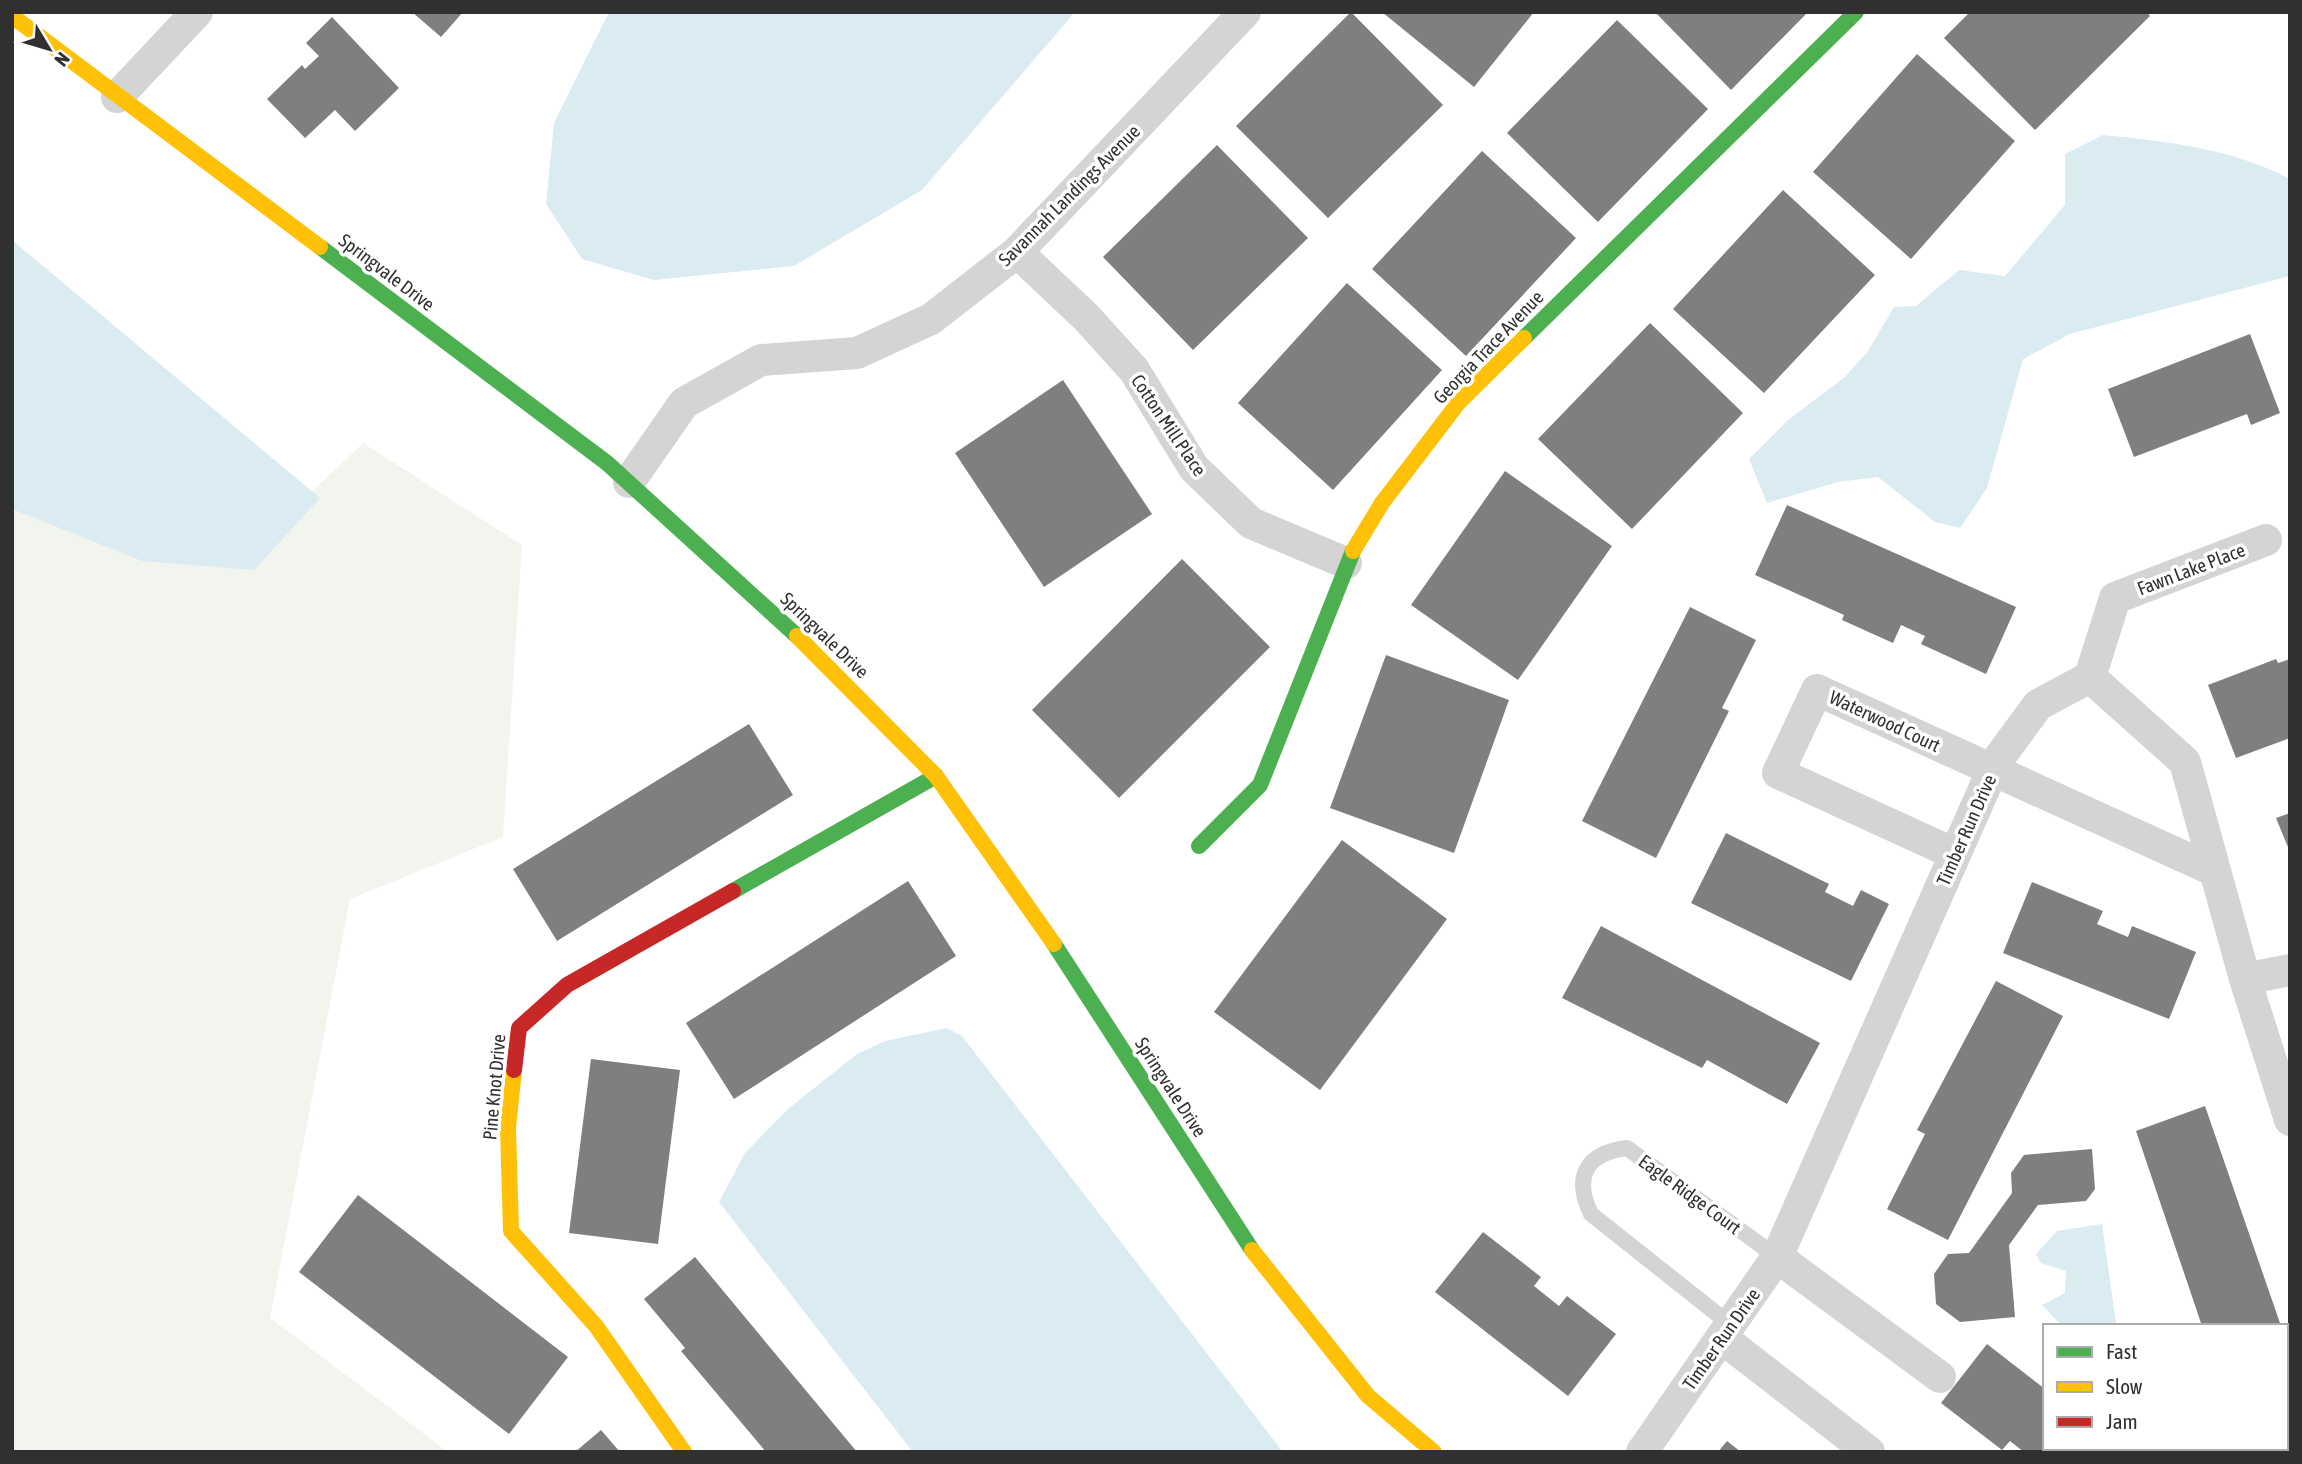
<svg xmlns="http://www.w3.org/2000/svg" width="2302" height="1464" font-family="'Asap Condensed',sans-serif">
<rect width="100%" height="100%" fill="#fff"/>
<!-- green -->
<path fill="#f2f5ed" d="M363 443 522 545 503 837 350 899 270 1318 448 1452H12V496L238 562Z"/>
<!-- water -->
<path fill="#daebf2" d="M609 12H1075L922 190 794 266 654 280 582 259 546 204 554 123Z
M2103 135C2165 141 2234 149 2290 179V276L2070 334 2023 359 1987 488 1960 528 1935 522 1878 477 1838 482 1767 503 1749 459 1788 420 1845 377 1868 351 1894 307 1916 306 1959 270 2005 276 2065 205V154Z
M12 240 320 498 254 570 142 561 12 509Z
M947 1028 962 1036 1283 1452H913L719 1202 745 1153 788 1109 857 1054 885 1041Z
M2102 1224 2116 1323 2062 1326 2042 1305 2065 1293 2066 1271 2041 1263 2036 1254 2057 1231Z"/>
<!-- building -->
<path fill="#7f7f7f" d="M412 12H463L441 37Z
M1351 12 1443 105 1328 218 1236 126Z
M1382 12H1534L1474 87Z
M1655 12H1808L1731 90Z
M1970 12H2147L2150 16 2035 130 1944 38Z
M332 17 399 88 355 131 335 110 305 138 267 99 302 65 305 69 319 56 306 43Z
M1617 20 1708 109 1598 222 1507 133Z
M1917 54 2015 141 1911 259 1813 172Z
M1217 145 1308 238 1193 350 1103 257Z
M1482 151 1576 238 1466 356 1372 269Z
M1783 190 1875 275 1764 393 1673 309Z
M1347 283 1442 370 1333 490 1238 403Z
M1650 323 1743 413 1632 529 1538 439Z
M2250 334 2280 413 2251 425 2247 414 2134 457 2108 389Z
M1063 380 1152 514 1044 587 955 453Z
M1505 471 1612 546 1518 680 1411 605Z
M1787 505 2016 607 1986 674 1921 644 1925 636 1901 625 1893 643 1842 620 1844 615 1755 575Z
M1182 559 1270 647 1119 798 1032 710Z
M1690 607 1756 640 1722 708 1729 711 1656 858 1582 821Z
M1386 655 1509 700 1454 853 1330 808Z
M2276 659 2278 663 2290 659V738L2236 758 2208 685Z
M749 724 793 795 557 941 513 869Z
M2290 813V852L2276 818Z
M1726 833 1829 884 1825 892 1853 906 1861 890 1889 904 1851 981 1691 903Z
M1342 840 1447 919 1320 1090 1214 1012Z
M908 881 956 956 734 1099 686 1023Z
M2032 882 2103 911 2097 924 2128 937 2132 926 2196 952 2169 1019 2003 953Z
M1601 926 1820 1043 1787 1104 1707 1060 1702 1068 1562 998Z
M1996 981 2063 1016 1948 1240 1887 1209 1925 1134 1917 1130Z
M591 1059 680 1070 658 1244 569 1233Z
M2205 1106 2281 1326H2202L2136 1131Z
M2092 1149 2095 1189 2086 1201 2038 1205 2009 1245 2015 1317 1960 1322 1936 1304 1934 1274 1948 1254 1969 1253 2012 1193 2011 1173 2024 1155Z
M358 1195 568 1357 509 1434 299 1272Z
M1483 1232 1541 1277 1534 1286 1559 1306 1567 1296 1616 1334 1568 1396 1435 1292Z
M695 1257 857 1452H766L681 1351 685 1348 644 1299Z
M1987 1344 2045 1389V1448H2121L2126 1452H2024L2010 1441 2002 1450 1941 1403Z
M2290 1427V1452H2222L2231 1448H2286V1429Z
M601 1430 620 1452H575Z
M1727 1441 1741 1452H1718Z"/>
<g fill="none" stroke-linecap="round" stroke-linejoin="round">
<!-- lane -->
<path stroke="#d4d4d4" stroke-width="16" d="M1731 1325 1591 1214C1573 1177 1586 1153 1627 1148L1777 1257"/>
<!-- street -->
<path stroke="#d4d4d4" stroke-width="32" d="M117 97 197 12
M1017 252 1086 317 1134 370 1194 468 1251 523 1346 563
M629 482 684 403 761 360 857 353 931 319 1017 252 1245 12
M2090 677 2185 762 2245 979 2290 1120
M2090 677 2115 598 2266 540
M1955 854 1778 773 1817 690 2213 870
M2245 979 2290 970
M1777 1257 1940 1377
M1722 1338 1869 1452
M1642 1452 1777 1257 1996 762 2038 705 2090 677"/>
<!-- fast -->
<path stroke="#4caf50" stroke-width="16" d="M320 247 607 463 797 636
M1524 338 1856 12
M1199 846 1260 785 1353 551
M733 891 936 776
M1054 944 1252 1250"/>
<!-- slow -->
<path stroke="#ffc107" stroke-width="16" d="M12 16 320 247
M1353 551 1382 503 1459 402 1524 338
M797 636 936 776 1054 944
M514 1070 508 1128 511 1231 596 1326 684 1452
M1252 1250 1368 1396 1434 1452"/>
<!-- jam -->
<path stroke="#c62828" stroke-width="16" d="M514 1070 519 1028 567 985 733 891"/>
</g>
<g text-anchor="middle" stroke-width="7" stroke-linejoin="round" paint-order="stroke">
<!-- street labels -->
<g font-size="19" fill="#303030" stroke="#fff">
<text transform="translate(1069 195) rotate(-45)" y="7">Savannah Landings Avenue</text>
<text transform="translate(387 272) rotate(37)" y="7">Springvale Drive</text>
<text transform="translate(1488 347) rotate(-46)" y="7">Georgia Trace Avenue</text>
<text transform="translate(1169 425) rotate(56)" y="7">Cotton Mill Place</text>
<text transform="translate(2191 569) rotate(-21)" y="7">Fawn Lake Place</text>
<text transform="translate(825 635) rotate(44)" y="7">Springvale Drive</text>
<text transform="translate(1885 721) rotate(25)" y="7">Waterwood Court</text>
<text transform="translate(1966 830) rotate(-66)" y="7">Timber Run Drive</text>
<text transform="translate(494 1087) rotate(-85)" y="7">Pine Knot Drive</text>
<text transform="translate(1171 1087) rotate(57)" y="7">Springvale Drive</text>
<text transform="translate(1690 1194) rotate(36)" y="7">Eagle Ridge Court</text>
<text transform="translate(1721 1339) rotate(-55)" y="7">Timber Run Drive</text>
</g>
</g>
<!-- border -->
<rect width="2302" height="1464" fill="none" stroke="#303030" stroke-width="28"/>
<!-- legend -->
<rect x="2043" y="1324" width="245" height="126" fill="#ffffff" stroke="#acacac" stroke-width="2"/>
<rect x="2057" y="1347" width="35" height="10" fill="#4caf50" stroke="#acacac" stroke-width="2"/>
<text x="2106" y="1359" font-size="21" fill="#303030">Fast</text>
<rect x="2057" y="1382" width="35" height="10" fill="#ffc107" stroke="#acacac" stroke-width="2"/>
<text x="2106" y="1394" font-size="21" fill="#303030">Slow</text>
<rect x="2057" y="1417" width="35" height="10" fill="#c62828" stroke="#acacac" stroke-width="2"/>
<text x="2106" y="1429" font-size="21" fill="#303030">Jam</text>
<!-- north arrow -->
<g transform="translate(49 49) rotate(128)" stroke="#ffffff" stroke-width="5" paint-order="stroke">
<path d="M0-5L12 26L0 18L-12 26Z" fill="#303030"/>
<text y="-10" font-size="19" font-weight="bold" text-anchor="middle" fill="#303030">N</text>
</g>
</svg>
